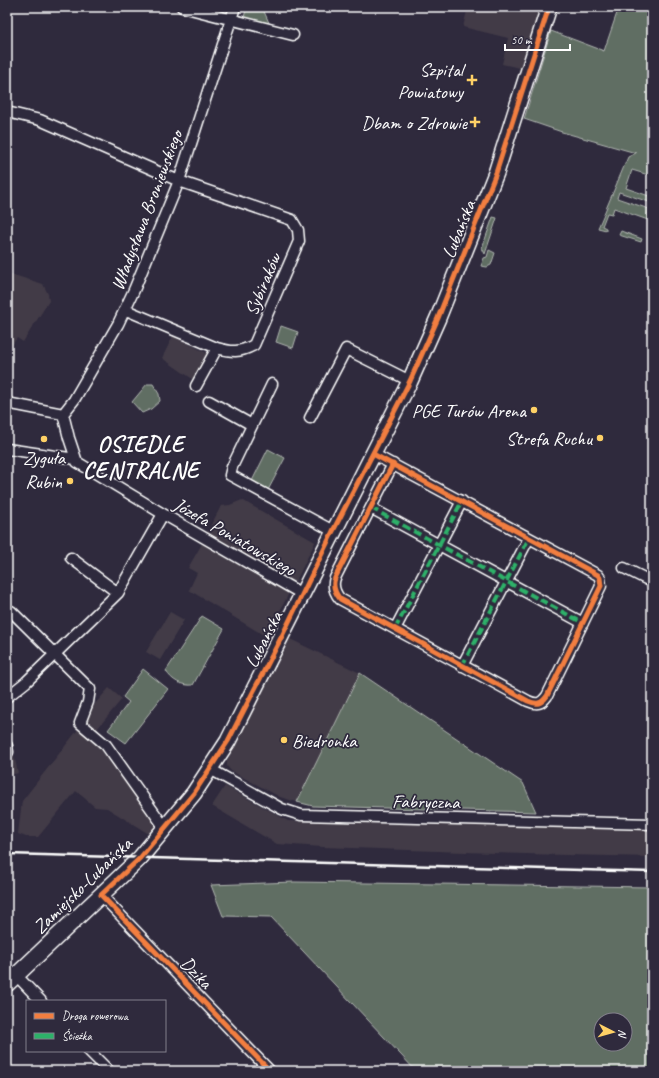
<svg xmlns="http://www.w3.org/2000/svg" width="659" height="1078" font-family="Caveat,sans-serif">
<rect width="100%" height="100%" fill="#2f2a3d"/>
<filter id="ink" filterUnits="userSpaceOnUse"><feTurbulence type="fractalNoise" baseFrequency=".025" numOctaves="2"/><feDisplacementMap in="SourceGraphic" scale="8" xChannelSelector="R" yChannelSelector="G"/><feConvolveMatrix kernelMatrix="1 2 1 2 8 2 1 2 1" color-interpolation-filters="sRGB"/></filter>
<g filter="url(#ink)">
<!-- built -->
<path fill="#423b47" d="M468 7H540L523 64 520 68 502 64 508 38 463 27Z
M7 273 43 284 48 294 49 301 23 342 17 338 9 349H7Z
M173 336 209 354 194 380 162 358Z
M242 500 315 542 296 581H293L285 578 207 533 221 506 230 505Z
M203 542 289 593 267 637 189 590 197 573 188 568Z
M170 612 184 620 160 660 146 652Z
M290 639 360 673 297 802 280 797 231 771 227 766V761Z
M109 688 122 699 97 729 86 719 88 712Z
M80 727 104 747 158 823 149 834 107 808 95 807 76 791 38 837H26L18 834 22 801Z
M14 755 18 773 7 776V757Z
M225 786 288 821 652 830V857L525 854 323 847 277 844 212 806Z"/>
<!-- green -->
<path fill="#616e63" stroke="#b0b6b1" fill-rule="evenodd" d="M247 7H262L270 25 244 17Z
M619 7H652V176L632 170 626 188 652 197V203L619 192 617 198 649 209 647 215 650 217 648 220 614 208 612 214 607 213 602 226 606 228V230L598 228 628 157 636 153 562 132 524 119 551 31 604 51Z
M493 217 497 218 485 254 482 248Z
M621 231 642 239 641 242 619 235Z
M489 250 495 253 491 265 487 267 481 266 484 258 487 257Z
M281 326 298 332 293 348 276 342Z
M147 384H153L159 394 160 401 151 409 142 413 132 402Z
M268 449 285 458 267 492 251 483Z
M202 616 224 629 193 685C182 686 172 681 166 671Z
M143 669 168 689 126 743 108 730 129 702 123 697Z
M360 673 523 783 536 812 313 806 297 802Z
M294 882 652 887V1071H416L271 917 223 916 211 885ZM601 1020H625V1044H601Z"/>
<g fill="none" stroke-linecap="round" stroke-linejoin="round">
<!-- minor casing -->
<g stroke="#fff" stroke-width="13">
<path id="minor" d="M182 7 293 35
M7 112 40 120 179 181 292 220 298 230 299 241 254 345C239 353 232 352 217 348L126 310
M272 384 232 467 230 475 333 531
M196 386 217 348
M209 401 252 425
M7 403 63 414 69 438 77 462 163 514 302 594
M63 414 74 400 118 324 134 290 179 181 235 7
M310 418 346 349 410 381
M7 449 76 459
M373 454 598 575 600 578 601 586 547 696C541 704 537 705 528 701L340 599C335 593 332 586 335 578L393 464
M371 508 583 623
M71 558 118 593
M624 568 652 582
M11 611 90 689 88 702 80 723 106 745 165 828
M395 629 462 501
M462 666 529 538
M7 697 26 682 118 593 163 514
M7 746 8 752H7
M210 769 282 809 301 815 652 824
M101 895 270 1071
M17 976 41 1001
M89 1051 109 1071"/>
</g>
<!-- secondary casing -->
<g stroke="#fff" stroke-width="18">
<path id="secondary" d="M7 984 140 858 194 793 228 741 410 381 438 318 496 173 549 7"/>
</g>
<!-- minor -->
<use href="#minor" stroke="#2f2a3d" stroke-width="10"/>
<!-- secondary -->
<use href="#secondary" stroke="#2f2a3d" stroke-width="15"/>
<!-- rail -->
<path stroke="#fff" stroke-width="2.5" d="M7 854 652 872"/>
<!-- quiet -->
<path stroke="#2db169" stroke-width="4" stroke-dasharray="8 4" stroke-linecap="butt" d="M371 508 583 623
M395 629 462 501
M462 666 529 538"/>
<!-- cycleway casing -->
<g stroke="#2f2a3d" stroke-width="8">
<path id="cycleway" d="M373 454 598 575 600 578 601 586 547 696C541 704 537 705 528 701L340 599C335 593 332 586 335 578L393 464
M270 1071 101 895 140 858 194 793 228 741 282 636 333 531 410 381 438 318 496 173 549 7"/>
</g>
<!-- cycleway -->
<use href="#cycleway" stroke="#f27e40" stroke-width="5"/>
</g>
</g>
<!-- markers -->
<g fill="#ffd166" stroke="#2f2a3d" stroke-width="1.5">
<path d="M470 74h4v4h4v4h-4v4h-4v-4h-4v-4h4z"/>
<path d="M473 116h4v4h4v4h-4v4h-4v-4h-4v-4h4z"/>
<circle cx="534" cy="410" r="4"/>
<circle cx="600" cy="438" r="4"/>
<circle cx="44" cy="439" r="4"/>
<circle cx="70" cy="481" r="4"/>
<circle cx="284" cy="740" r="4"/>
</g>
<g text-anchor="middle" stroke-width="3.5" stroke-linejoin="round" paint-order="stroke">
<!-- poi labels -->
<g font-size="19" fill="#fff" stroke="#2f2a3d" text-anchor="end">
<text x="463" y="76">Szpital<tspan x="463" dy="22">Powiatowy</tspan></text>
<text x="467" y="129">Dbam o Zdrowie</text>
<text x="526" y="417">PGE Turów Arena</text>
<text x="592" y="445">Strefa Ruchu</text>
<text x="44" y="464" text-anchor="middle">Zyguła</text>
<text x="62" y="488">Rubin</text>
<text x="292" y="747" text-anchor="start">Biedronka</text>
</g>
<!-- street labels -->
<g font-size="19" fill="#fff" stroke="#2f2a3d">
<text transform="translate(146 210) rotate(-69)" y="7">Władysława Broniewskiego</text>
<text transform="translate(458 229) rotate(-68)" y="7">Lubańska</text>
<text transform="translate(262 284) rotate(-67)" y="7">Sybiraków</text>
<text transform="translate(235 536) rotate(30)" y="7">Józefa Poniatowskiego</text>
<text transform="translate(263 639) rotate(-63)" y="7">Lubańska</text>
<text transform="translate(426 801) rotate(1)" y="7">Fabryczna</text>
<text transform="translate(82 885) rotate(-44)" y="7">Zamiejsko-Lubańska</text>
<text transform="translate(197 972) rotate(46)" y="7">Dzika</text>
</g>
<!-- district labels -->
<g font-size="23" font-weight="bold" letter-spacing="1" fill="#fff" stroke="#2f2a3d">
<text x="141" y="452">OSIEDLE<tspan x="141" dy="26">CENTRALNE</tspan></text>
</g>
</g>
<!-- margin -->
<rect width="659" height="1078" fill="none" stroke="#2f2a3d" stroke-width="24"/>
<rect x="12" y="12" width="635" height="1054" fill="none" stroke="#fff" stroke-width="1.5" filter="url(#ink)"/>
<!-- legend -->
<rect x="26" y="1000" width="140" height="52" fill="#2f2a3d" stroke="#827f8b"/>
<rect x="34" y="1013" width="20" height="6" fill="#f27e40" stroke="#827f8b"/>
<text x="62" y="1020" font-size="12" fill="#ffffff">Droga rowerowa</text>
<rect x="34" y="1033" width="20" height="6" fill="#2db169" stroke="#827f8b"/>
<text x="62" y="1040" font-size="12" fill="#ffffff">Ścieżka</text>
<!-- north arrow -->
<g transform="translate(613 1032) rotate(96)"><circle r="19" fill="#2f2a3d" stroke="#827f8b"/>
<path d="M0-3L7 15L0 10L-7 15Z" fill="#ffd166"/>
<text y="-6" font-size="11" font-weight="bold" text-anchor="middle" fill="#ffffff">N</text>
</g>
<!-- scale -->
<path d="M505 44v6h65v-6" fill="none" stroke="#ffffff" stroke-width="2"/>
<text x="511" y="44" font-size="12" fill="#ffffff" stroke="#2f2a3d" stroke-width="3" paint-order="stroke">50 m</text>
</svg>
